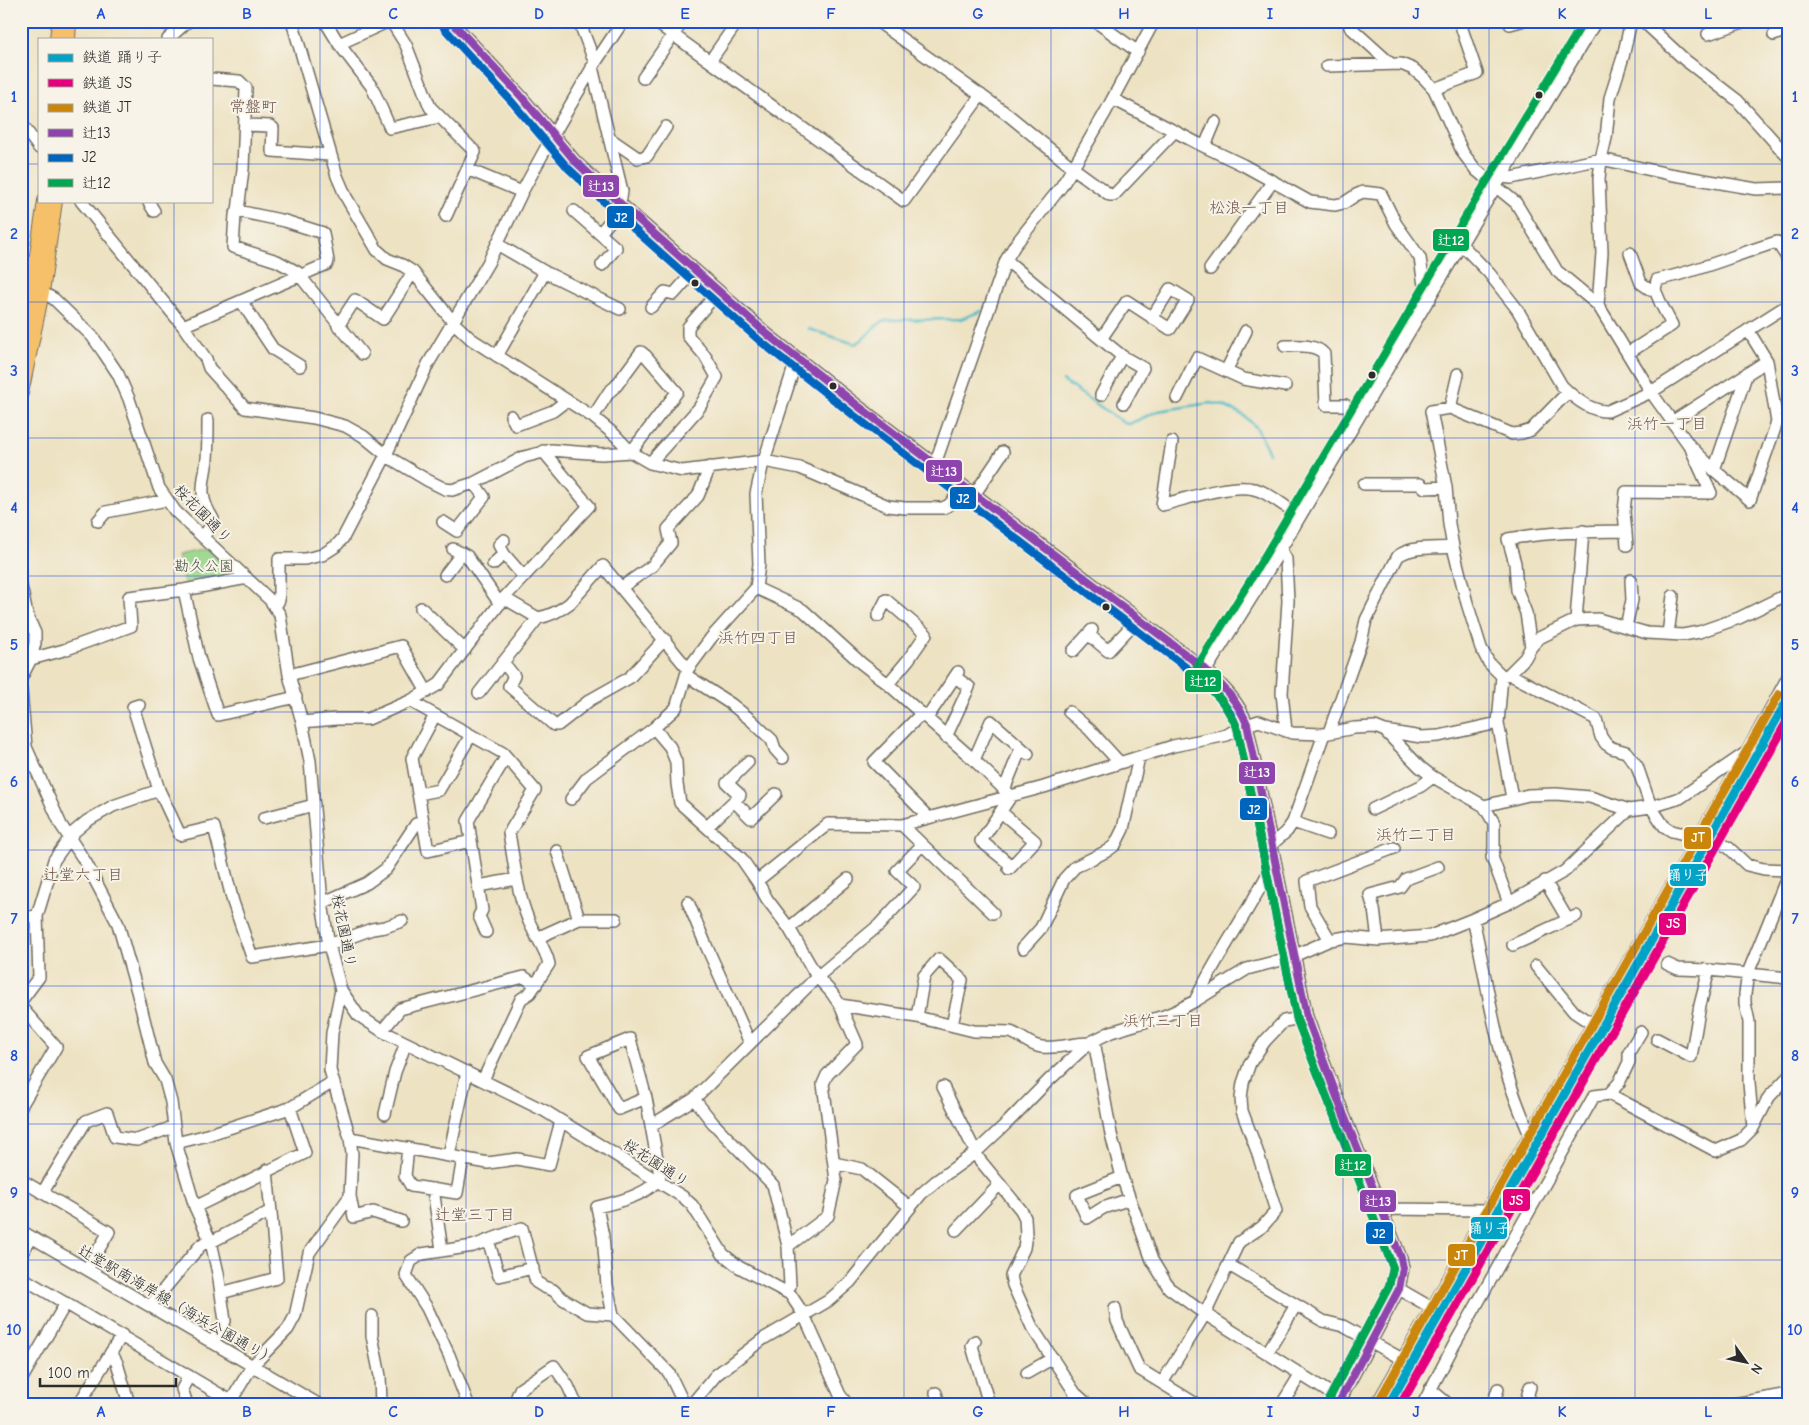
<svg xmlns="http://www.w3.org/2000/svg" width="1809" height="1425" font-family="'Comic Neue','Klee One',sans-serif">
<rect width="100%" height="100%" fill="#f7f3e8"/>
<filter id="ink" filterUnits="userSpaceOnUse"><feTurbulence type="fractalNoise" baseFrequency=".02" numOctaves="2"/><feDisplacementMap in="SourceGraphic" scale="10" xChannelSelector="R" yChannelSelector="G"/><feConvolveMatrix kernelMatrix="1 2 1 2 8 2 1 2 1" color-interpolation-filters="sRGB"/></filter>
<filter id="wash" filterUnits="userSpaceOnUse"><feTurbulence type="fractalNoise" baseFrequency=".0096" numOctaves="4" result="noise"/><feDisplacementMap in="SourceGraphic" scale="20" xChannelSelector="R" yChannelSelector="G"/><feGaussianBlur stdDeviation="1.12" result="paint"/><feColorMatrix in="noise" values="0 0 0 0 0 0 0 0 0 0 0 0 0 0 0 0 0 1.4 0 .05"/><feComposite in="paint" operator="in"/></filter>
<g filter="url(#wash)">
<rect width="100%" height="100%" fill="#ede2c2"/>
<!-- green -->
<path fill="#99d78c" stroke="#62815c" d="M211 548 241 575 185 587 177 555Z"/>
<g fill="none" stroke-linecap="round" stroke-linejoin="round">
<!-- stream -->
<path stroke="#4ebbc8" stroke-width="2.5" d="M809 329 855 344C869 338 871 325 887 320L960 319 982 311
M1063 381 1124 423 1129 424 1158 411 1210 403 1222 405 1243 415 1257 428 1269 453"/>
</g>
</g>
<g filter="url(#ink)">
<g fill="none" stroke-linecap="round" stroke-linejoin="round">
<!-- minor casing -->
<g stroke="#6f6b60" stroke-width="14">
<path id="minor" d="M292 21 337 176 346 197 377 250 387 259 402 265 413 272 454 323 471 339 593 417 615 435 631 452 650 463 682 471 764 461 800 468 888 506 905 508H943L949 505 964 487
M325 21 339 44 372 87 390 128 440 117
M391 21 406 45 430 107 475 152 446 216
M451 21 520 95 575 161 623 206 767 334 858 406 1206 670C1223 686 1239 702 1247 724L1307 1017 1343 1113 1401 1258 1403 1268 1399 1289 1338 1404
M579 21 595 63
M654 21 904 201 981 95
M877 21 1007 114 1073 168 1110 195H1114L1175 131
M1095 21 1138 52
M1349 21 1350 27 1391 64
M1510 21V24L1521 21
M1643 21 1685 60 1737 100 1788 157
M1708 34 1746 21
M1774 35 1788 29
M168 39 188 21
M339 44 389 21
M710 61 738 21
M1327 66 1401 64 1413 69 1424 78 1434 89 1463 153 1476 170 1516 203 1557 271 1598 305 1651 392 1689 445 1714 470 1750 500 1777 422 1767 361 1748 330
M592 67 622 191 620 203
M643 78 683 21
M211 79 239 81 246 88 243 169 238 211 235 215 233 247 277 261 297 272 362 354
M1434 89 1477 73 1462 29
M1113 99 1197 143 1243 165 1310 202 1335 205 1344 203 1356 195 1363 192 1381 194 1396 224 1420 258 1425 292 1430 299
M21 123 39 148
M245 125 270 126 273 128 272 151 330 155
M609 138 638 158 647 156 666 127
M1205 146 1215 122
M467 169 522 192
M1503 177 1511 178 1601 159 1669 174 1756 189 1788 188
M81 201 183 326 206 359 209 368 245 408 314 418 345 426 363 436 390 458 427 480 445 489 452 490 474 483 524 457 551 450 602 454 631 452 677 392 646 356 641 352 616 386 609 392 593 417
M148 201 154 211
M574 211 616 248 602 265
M600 233 623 206
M497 244 545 272 620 309
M1462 245 1489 273 1517 309 1562 386C1574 398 1591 412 1608 411L1651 392 1788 305
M1630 253 1641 283 1651 290H1655L1657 280C1699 271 1737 254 1777 242L1788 259
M1006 260 1101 339 1122 356 1143 368 1124 403
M1210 269 1273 181
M21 285 26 284 54 299 92 336 104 353 118 374 129 399 159 488 175 511 270 600 280 615 289 675 302 722 310 761 322 903 329 945 341 990 358 1015 382 1031 545 1111 683 1197 692 1205 723 1254 739 1267 790 1294 804 1315 840 1395 847 1404
M241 301 273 349 300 366
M1598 305 1602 253 1599 179 1601 159 1606 138 1610 98 1623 57 1631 21
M651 307 665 292 674 294 695 270
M183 326 327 264 328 261 323 233 285 221 238 211
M338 326 355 300 383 319 413 272
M1101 339 1127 301 1170 329 1188 300 1170 289 1152 318
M1285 346C1297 346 1316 344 1324 354L1326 405H1345L1360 415
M1628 353 1672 325 1661 304 1655 290
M497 356 545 272
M1226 371 1246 331
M1568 392 1531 430 1522 433 1512 434 1450 408 1431 411 1446 487 1449 524 1453 547 1467 603 1481 648 1489 663 1502 676 1509 674 1596 719 1601 737 1606 744 1612 748 1626 752 1637 766 1651 807 1664 826 1672 831 1680 833H1694L1710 837 1729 848 1747 865 1764 869 1788 870
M1101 395 1122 356
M1177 398 1197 358 1243 379 1285 386
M1450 408 1458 374
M511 416 516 425 553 411 566 401
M1672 422 1767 361
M1172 442 1162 505C1186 499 1231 483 1254 489 1265 491 1276 500 1285 506
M650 463 699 408 717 377 705 356 688 336V327L719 291
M935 464 1006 260 1015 245 1061 187 1073 168 1105 113 1154 21
M1714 470 1747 373
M1364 484H1420L1425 488 1446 487
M974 495 1003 452
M98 521 106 512 167 500
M443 522 457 531 484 497 474 483
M203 537 213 523V519C197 494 204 484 207 459 208 446 208 432 208 420
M504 540 499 545 504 554
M1627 545 1624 512 1626 492 1711 493 1692 451
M1280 548 1286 559 1288 601 1282 693 1286 731
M453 549 467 556 500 604
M493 564 504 554 524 577
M445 575 462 553
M21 586 27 615 35 633V643L31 659 21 678
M622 587 652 566 671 543 668 529 698 496 710 467
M756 588 803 610 861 663 888 684 974 760 1011 796
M184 590 199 658 218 715 296 697
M504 598 538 618C549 616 561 610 570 603L603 566 688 669
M275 607 279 600V559H305L322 555 336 546 343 538 386 455 428 364 488 263 522 192 553 135 595 63 623 21
M421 608 465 650
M878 616 886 600 926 634 908 660 888 684
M1576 620 1583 531
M1626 626 1632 600 1631 580
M1088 634 1108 651 1138 619
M1668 634 1673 596
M1531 647 1526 613 1517 590 1515 563 1508 539C1547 532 1586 531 1626 531
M1073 651 1092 630
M31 659 64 650 131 626 129 597 184 590 247 578
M503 662 514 676 509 686 554 725H558L590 700 629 678 665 639
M1206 670 1260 584 1476 219 1596 21
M1509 674 1525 658 1531 647 1539 638 1576 620 1598 619 1647 633 1683 635 1699 632 1739 618 1788 594
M289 675 401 646 427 692
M686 675 731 704 751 720 772 740 775 749 783 758
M1502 676 1498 723 1512 798
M21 690 26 747 61 825 86 863 118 924 137 991 155 1063 165 1080 171 1102 176 1143 195 1207 211 1242 218 1273 225 1321 216 1337 211 1342
M479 693 538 618
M410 701 503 753 535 790 509 833C514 861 517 892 528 919 534 935 546 948 549 964L530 993 521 999 483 1080
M139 705 133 707 159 790 180 835 214 827 233 902 252 957 329 945 372 929 385 927 402 921
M1069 712 1089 729 1120 763
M922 713 874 762 928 817
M435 715 412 758 428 851 471 841
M927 718 958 672
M302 722 336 719H368L410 701 438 685 504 598 589 506 543 451
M654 728 670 747 676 762 677 784 680 803 741 858 757 881 767 899 789 928 817 977 831 992 840 1005 857 1044 827 1075 823 1084 836 1180 828 1216 788 1246
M1385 731 1421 737 1439 736 1498 723
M1329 732 1361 642 1366 620 1398 556C1414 545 1434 549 1453 547
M946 737 969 687 955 677
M974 760 991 721 1028 754
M1004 790 1021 748
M419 794 439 790 471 735
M1011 796 981 841 1012 866
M571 799 587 778 654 728 676 708 688 669 711 638 756 588 759 564 756 494 762 467 797 358
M734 801 740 795 727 783 748 762
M1484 806 1494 823V849L1492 857 1509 903
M1373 809 1421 786 1433 777
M1001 812 1035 841 1009 869
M264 818 314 805
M1293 822 1328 834
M902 825 993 913
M707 827 734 801 751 818 776 794
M1272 844 1287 831 1293 822 1324 734
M557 851 579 919
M757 881 828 824 902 825 1044 787 1173 746 1227 735 1240 727 1259 721 1292 733 1324 734 1354 728 1375 727 1385 731 1420 767 1433 777 1484 806 1528 795 1556 794 1590 797 1629 810 1651 807 1680 798 1747 752
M1545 881 1568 920
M478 886 517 879
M688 902 705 943 750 1043
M322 903 367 883 386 869 416 824 423 821
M21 918 37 916
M1473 919C1483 962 1489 1005 1500 1048 1507 1078 1518 1107 1530 1135
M789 928 848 879
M486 932 479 916 482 910 468 821 506 757
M537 938 579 919H616
M1330 940 1310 906 1307 881 1394 848
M1378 940 1374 909 1370 895 1400 887 1406 879 1438 867
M1513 945 1576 916
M1023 948 1041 928 1064 879 1075 867 1107 851 1115 845 1123 829 1139 757
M1667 964 1678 969 1709 970 1788 978
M1536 966 1574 1012 1592 1024
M341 990 332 1033 330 1070 350 1138 352 1154 350 1196 354 1217 373 1212 401 1221
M21 1001 39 977 37 916 54 860 74 832 87 821 113 806 159 790
M1195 1001C1218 953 1250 910 1274 862
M840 1005 917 1017 974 1031 1010 1032C1021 1035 1030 1046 1042 1047 1057 1049 1074 1043 1089 1043
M21 1007 56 1047 21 1106
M917 1017 924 976 939 959 962 980 952 1025
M382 1031 400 1009 524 977 536 985
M1657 1039 1691 1057 1700 1005 1709 970
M1094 1041 1111 1134 1122 1177 1152 1260 1169 1288 1205 1314 1346 1403
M943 1087 979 1159 1021 1210 1025 1218 1026 1234 1024 1248 1011 1276 1013 1285 1032 1327 1075 1393 1087 1404
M1609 1094 1619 1083 1629 1062V1052L1641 1032
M646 1098 619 1109 588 1056 630 1039 646 1098 660 1175C653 1194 615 1203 597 1207L603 1236 607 1285 613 1315 669 1373 684 1404
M694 1099 713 1123 773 1185 788 1246 790 1286 787 1291
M385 1114 395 1072 406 1043
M652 1125 694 1099 817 977 879 925 914 887 897 871 922 845
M1753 1128 1749 1083V1022L1745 1003V994L1748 973 1788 875
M350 1138 488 1163 517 1159 549 1165 561 1121
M176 1143 204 1136 290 1108 333 1082
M408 1148 405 1176 411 1186 457 1193 463 1158
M449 1155 467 1072
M834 1163 862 1169 910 1207
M1122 1177 1077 1195 1087 1218 1103 1208 1130 1199
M21 1180 109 1232 87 1269
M433 1189 442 1250
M43 1192 86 1121 107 1113 115 1137 137 1140 173 1127
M195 1207 305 1153 290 1108
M1381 1209 1489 1210
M956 1230 1000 1184
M21 1231 318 1404
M488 1240 499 1276 533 1268
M211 1242 271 1211
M21 1255 31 1237
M1229 1265 1323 1321 1343 1326 1402 1359
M21 1277 231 1401
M1399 1289 1432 1308 1747 752 1788 677
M221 1293 277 1278 267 1170
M150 1306 200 1246 210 1239
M1115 1308 1117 1321 1139 1369 1196 1404
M372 1316V1336L380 1376 381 1404
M975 1341 972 1346 989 1404
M111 1352 117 1363 129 1404
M1267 1353 1296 1305
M1027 1373 1053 1358
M21 1380 66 1303
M1162 1383 1205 1314 1239 1242 1262 1227 1276 1211 1257 1151 1242 1111 1241 1098 1243 1083 1250 1063 1265 1041 1284 1021 1307 1017
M1430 1389 1448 1404
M936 1393 939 1404
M80 1404 82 1399 122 1335
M187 1404 182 1389 189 1376
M231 1404V1401L252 1366 288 1329 295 1316 309 1253 350 1196
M468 1404 449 1355 427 1308 406 1275 411 1261 422 1254 473 1246 522 1228 536 1282 544 1287 553 1290 563 1299 587 1313 613 1315
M514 1404 520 1389 554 1366 568 1386 576 1404
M692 1404 716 1375 763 1339 828 1301 850 1282 921 1194 935 1182 975 1153 1008 1122 1048 1081 1089 1043 1111 1032 1164 1016 1176 1011 1195 1001 1247 969 1289 958 1330 940 1346 937 1378 940 1430 936 1473 919 1509 903 1565 871 1629 810
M1282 1404 1300 1375
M1377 1404 1432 1308
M1423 1404 1454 1345 1594 1096 1609 1094 1716 1151 1741 1140 1753 1128 1769 1097 1788 1077
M1493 1404 1498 1389
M1525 1404 1530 1387
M1734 1404 1788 1394"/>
</g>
<!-- major casing -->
<g stroke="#6f6b60" stroke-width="16">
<path id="major" d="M57 39 59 21
M68 39 69 21
M21 343 32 288 45 201
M21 393 42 292 55 201"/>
</g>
<!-- minor -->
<use href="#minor" stroke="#fff" stroke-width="11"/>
<!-- major -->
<use href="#major" stroke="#f6c06b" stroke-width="14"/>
<!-- rail -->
<path stroke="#2b2b2b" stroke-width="2.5" d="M1403 1404 1788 718"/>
<!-- bus-1 casing -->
<g stroke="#f7f3e8" stroke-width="11">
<path id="bus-1" d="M451 21 520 95 575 161 623 206 767 334 858 406 1206 670C1223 686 1238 702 1247 724L1307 1017 1343 1113 1401 1258 1403 1268 1399 1289 1338 1404"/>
</g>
<!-- bus-2 casing -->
<g stroke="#f7f3e8" stroke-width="11">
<path id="bus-2" d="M444 28 512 102 568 168 616 213 760 341 852 414 1200 678C1215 692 1229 707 1237 727L1297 1020 1393 1268 1389 1286 1329 1399"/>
</g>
<!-- bus-3 casing -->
<g stroke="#f7f3e8" stroke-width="11">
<path id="bus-3" d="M1329 1399 1389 1286 1393 1268 1297 1020 1237 727 1222 701 1198 676 1196 668 1251 579 1467 214 1584 21"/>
</g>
<!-- bus-1 -->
<use href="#bus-1" stroke="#8e44ad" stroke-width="8"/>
<!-- bus-2 -->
<use href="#bus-2" stroke="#0065bd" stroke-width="8"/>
<!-- bus-3 -->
<use href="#bus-3" stroke="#00a651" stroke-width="8"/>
<!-- rail-1 casing -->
<g stroke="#f7f3e8" stroke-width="12">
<path id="rail-1" d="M1389 1404 1788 699"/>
</g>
<!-- rail-2 casing -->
<g stroke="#f7f3e8" stroke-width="12">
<path id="rail-2" d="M1401 1404 1788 720"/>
</g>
<!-- rail-3 casing -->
<g stroke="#f7f3e8" stroke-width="12">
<path id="rail-3" d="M1380 1399 1779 694"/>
</g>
<!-- rail-1 -->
<use href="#rail-1" stroke="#02a3c6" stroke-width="9"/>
<!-- rail-2 -->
<use href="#rail-2" stroke="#e5007d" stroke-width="9"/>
<!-- rail-3 -->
<use href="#rail-3" stroke="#ca860b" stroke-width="9"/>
</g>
</g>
<!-- grid -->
<path fill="none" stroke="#1d4ed8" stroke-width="1" stroke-opacity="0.55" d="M174 21V39M320 21V1404M466 21V1404M612 21V1404M758 21V1404M904 21V1404M1051 21V1404M1197 21V1404M1343 21V1404M1489 21V1404M1635 21V1404M21 164H39M211 164H1788M174 201V1404M21 302H1788M21 438H1788M21 576H1788M21 712H1788M21 850H1788M21 986H1788M21 1124H1788M21 1260H1788"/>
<!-- markers -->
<g fill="#2b2b2b" stroke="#f7f3e8" stroke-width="2">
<circle cx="1539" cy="95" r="4.5"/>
<circle cx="695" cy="283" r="4.5"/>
<circle cx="1372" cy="375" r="4.5"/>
<circle cx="833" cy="386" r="4.5"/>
<circle cx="1106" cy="607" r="4.5"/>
</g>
<g text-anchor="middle" stroke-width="4" stroke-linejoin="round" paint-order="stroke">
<!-- street labels -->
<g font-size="15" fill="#2b2b2b" stroke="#f7f3e8">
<text transform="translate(203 514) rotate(46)" y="5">桜花園通り</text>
<text transform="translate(344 931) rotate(79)" y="5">桜花園通り</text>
<text transform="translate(656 1163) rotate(33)" y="5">桜花園通り</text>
<text transform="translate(177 1305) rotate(30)" y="5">辻堂駅南海岸線（海浜公園通り）</text>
</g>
<!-- park labels -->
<g font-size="15" fill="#465643" stroke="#f7f3e8">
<text x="204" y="571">勘久公園</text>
</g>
<!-- neighbourhood labels -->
<g font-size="16" fill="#71564a" stroke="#f7f3e8">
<text x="253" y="112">常盤町</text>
<text x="1249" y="213">松浪一丁目</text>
<text x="1667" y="429">浜竹一丁目</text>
<text x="758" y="643">浜竹四丁目</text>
<text x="1416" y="840">浜竹二丁目</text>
<text x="83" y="880">辻堂六丁目</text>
<text x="1163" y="1026">浜竹三丁目</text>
<text x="475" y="1220">辻堂三丁目</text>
</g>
</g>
<g stroke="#f7f3e8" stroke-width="2">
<rect x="582" y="174" width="38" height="24" rx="5" fill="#8e44ad"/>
<rect x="606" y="205" width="29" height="24" rx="5" fill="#0065bd"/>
<rect x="1432" y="228" width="38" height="24" rx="5" fill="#00a651"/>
<rect x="925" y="459" width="38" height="24" rx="5" fill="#8e44ad"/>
<rect x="949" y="486" width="28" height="24" rx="5" fill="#0065bd"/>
<rect x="1184" y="669" width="38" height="24" rx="5" fill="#00a651"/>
<rect x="1238" y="761" width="38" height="24" rx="5" fill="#8e44ad"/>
<rect x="1239" y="797" width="29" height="24" rx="5" fill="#0065bd"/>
<rect x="1683" y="826" width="29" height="24" rx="5" fill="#ca860b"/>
<rect x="1669" y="863" width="38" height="24" rx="5" fill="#02a3c6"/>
<rect x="1658" y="912" width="29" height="24" rx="5" fill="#e5007d"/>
<rect x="1334" y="1153" width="38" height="24" rx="5" fill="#00a651"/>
<rect x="1502" y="1188" width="29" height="24" rx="5" fill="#e5007d"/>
<rect x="1359" y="1189" width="38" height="24" rx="5" fill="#8e44ad"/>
<rect x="1470" y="1216" width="38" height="24" rx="5" fill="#02a3c6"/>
<rect x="1365" y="1221" width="29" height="24" rx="5" fill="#0065bd"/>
<rect x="1447" y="1243" width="29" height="24" rx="5" fill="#ca860b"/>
</g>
<g font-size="14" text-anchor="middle" font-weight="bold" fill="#fff">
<text x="601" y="191">辻13</text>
<text x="621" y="222">J2</text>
<text x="1451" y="245">辻12</text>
<text x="944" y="476">辻13</text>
<text x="963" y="503">J2</text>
<text x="1203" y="686">辻12</text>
<text x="1257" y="777">辻13</text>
<text x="1254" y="814">J2</text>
<text x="1698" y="842">JT</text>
<text x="1688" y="880">踊り子</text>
<text x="1673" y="928">JS</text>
<text x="1353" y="1170">辻12</text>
<text x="1516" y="1205">JS</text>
<text x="1378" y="1206">辻13</text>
<text x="1489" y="1233">踊り子</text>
<text x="1379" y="1238">J2</text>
<text x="1461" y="1260">JT</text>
</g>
<!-- margin -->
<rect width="1809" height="1425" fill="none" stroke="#f7f3e8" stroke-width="55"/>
<!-- legend -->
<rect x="38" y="38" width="175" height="165" fill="#f7f3e8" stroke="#a5a39c"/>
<rect x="48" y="54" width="25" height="8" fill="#02a3c6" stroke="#a5a39c"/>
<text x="82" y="62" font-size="15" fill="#2b2b2b">鉄道 踊り子</text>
<rect x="48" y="79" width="25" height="8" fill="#e5007d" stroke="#a5a39c"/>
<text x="82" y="88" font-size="15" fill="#2b2b2b">鉄道 JS</text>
<rect x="48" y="104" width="25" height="8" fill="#ca860b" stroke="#a5a39c"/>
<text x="82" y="112" font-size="15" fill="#2b2b2b">鉄道 JT</text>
<rect x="48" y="129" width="25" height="8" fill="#8e44ad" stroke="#a5a39c"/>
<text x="82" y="138" font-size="15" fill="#2b2b2b">辻13</text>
<rect x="48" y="154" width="25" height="8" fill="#0065bd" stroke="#a5a39c"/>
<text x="82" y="162" font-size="15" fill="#2b2b2b">J2</text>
<rect x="48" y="179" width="25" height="8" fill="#00a651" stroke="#a5a39c"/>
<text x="82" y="188" font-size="15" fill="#2b2b2b">辻12</text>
<!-- north arrow -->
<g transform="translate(1746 1362) rotate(123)" stroke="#f7f3e8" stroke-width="4" paint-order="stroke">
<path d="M0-4L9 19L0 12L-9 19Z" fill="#2b2b2b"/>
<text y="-8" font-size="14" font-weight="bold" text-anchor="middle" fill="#2b2b2b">N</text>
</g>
<!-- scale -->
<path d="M40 1378v8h136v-8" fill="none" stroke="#2b2b2b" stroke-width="2.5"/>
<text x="48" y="1378" font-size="15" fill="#2b2b2b" stroke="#f7f3e8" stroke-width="4" paint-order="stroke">100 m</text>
<rect x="28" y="28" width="1754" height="1370" fill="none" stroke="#1d4ed8" stroke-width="2"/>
<g font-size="16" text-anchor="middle" font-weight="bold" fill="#1d4ed8">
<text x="101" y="19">A</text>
<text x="247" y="19">B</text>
<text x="393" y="19">C</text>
<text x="539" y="19">D</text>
<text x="685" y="19">E</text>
<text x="831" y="19">F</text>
<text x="978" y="19">G</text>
<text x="1124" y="19">H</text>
<text x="1270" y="19">I</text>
<text x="1416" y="19">J</text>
<text x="1562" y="19">K</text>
<text x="1708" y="19">L</text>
<text x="14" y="102">1</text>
<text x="1795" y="102">1</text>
<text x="14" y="239">2</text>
<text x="1795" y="239">2</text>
<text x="14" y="376">3</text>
<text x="1795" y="376">3</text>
<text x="14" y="513">4</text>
<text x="1795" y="513">4</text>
<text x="14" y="650">5</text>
<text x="1795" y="650">5</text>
<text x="14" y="787">6</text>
<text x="1795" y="787">6</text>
<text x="14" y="924">7</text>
<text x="1795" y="924">7</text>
<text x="14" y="1061">8</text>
<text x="1795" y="1061">8</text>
<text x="14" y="1198">9</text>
<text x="1795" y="1198">9</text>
<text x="14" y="1335">10</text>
<text x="1795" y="1335">10</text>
<text x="101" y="1417">A</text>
<text x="247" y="1417">B</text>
<text x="393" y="1417">C</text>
<text x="539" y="1417">D</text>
<text x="685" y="1417">E</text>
<text x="831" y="1417">F</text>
<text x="978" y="1417">G</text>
<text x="1124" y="1417">H</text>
<text x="1270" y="1417">I</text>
<text x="1416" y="1417">J</text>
<text x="1562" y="1417">K</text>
<text x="1708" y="1417">L</text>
</g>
</svg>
